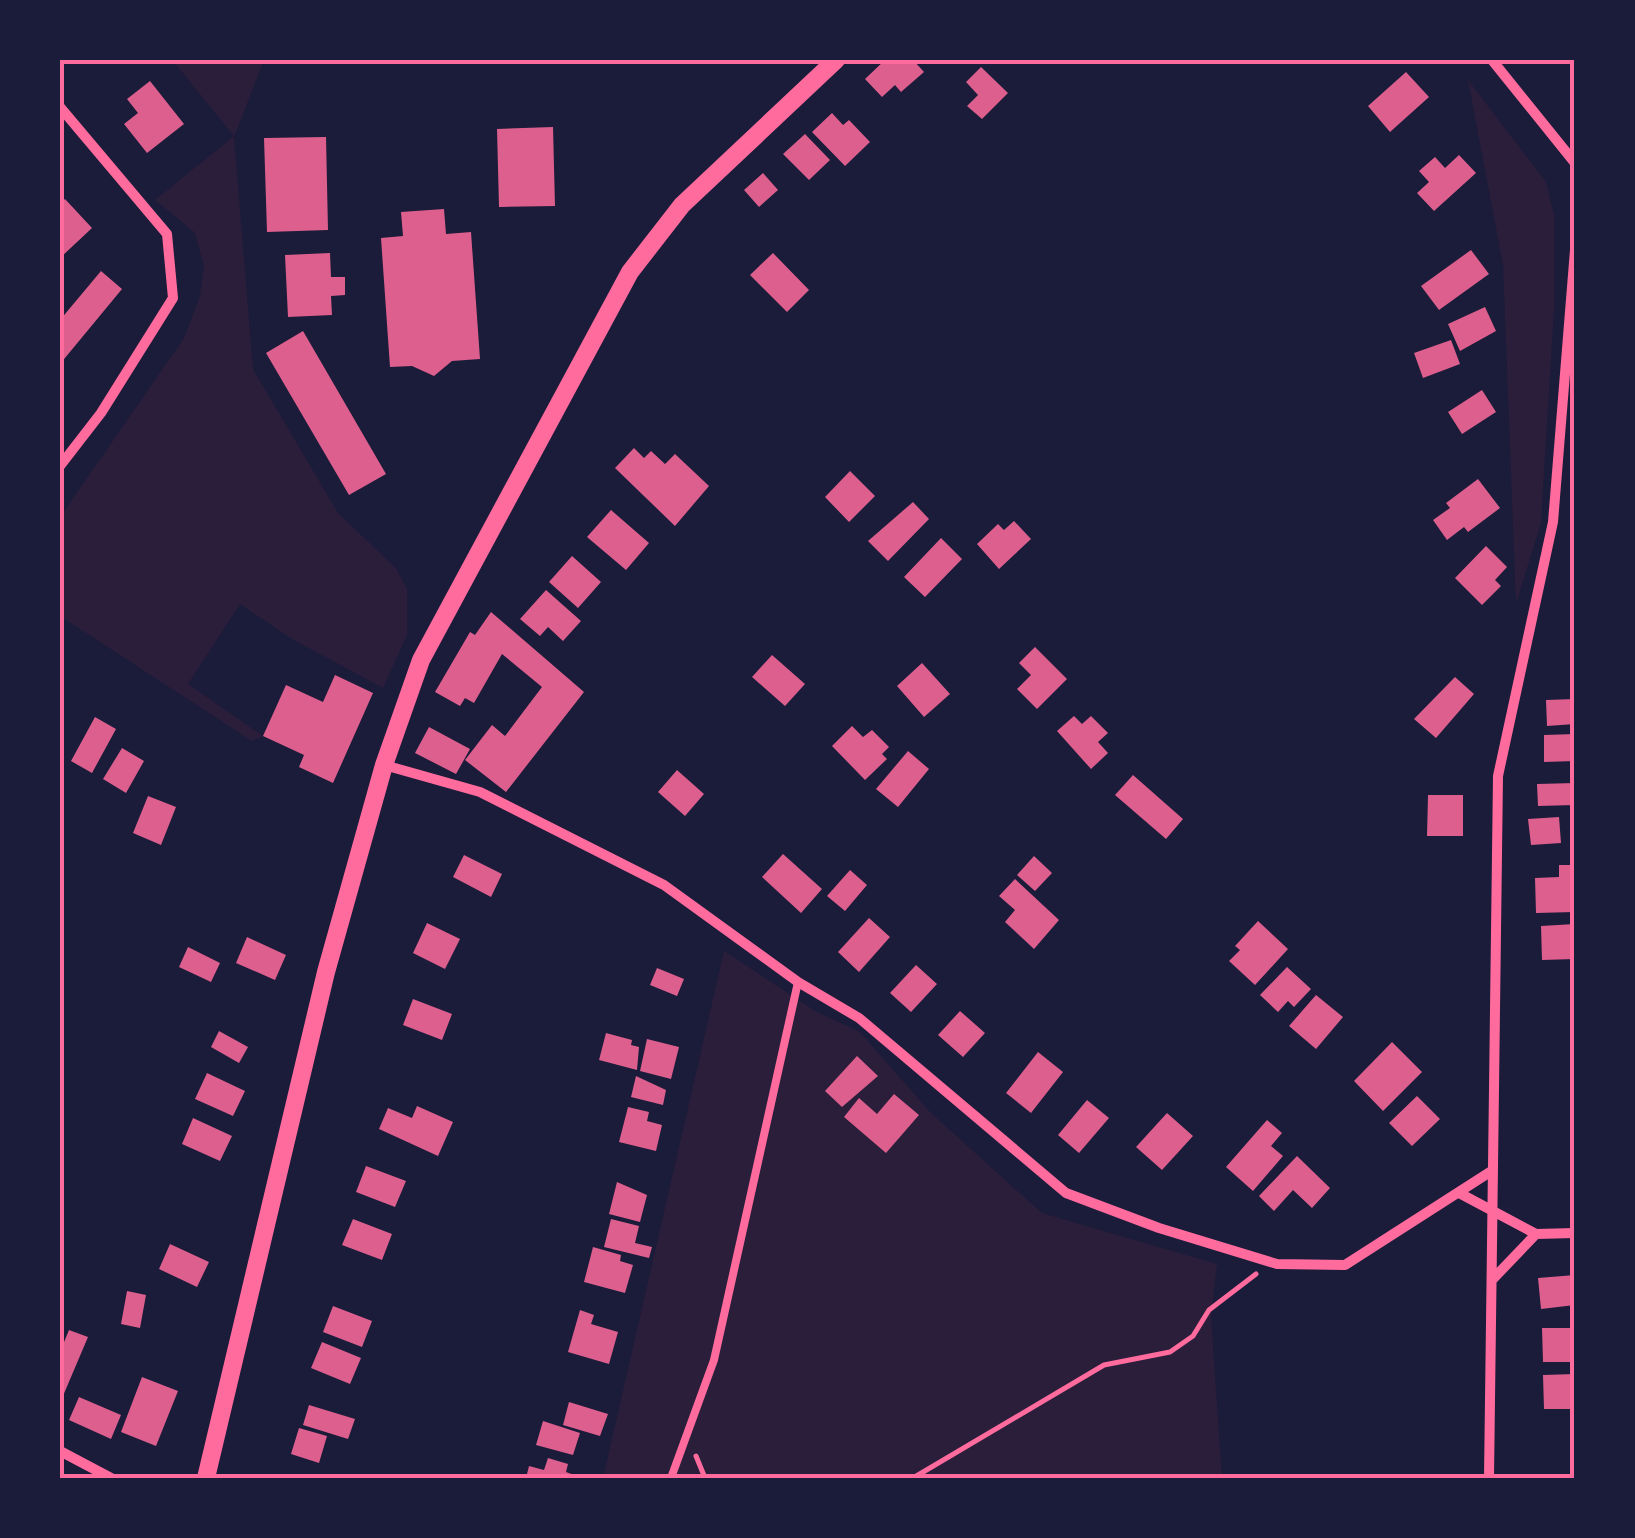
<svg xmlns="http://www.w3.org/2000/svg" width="1635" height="1538" font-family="'PT Sans',sans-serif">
<rect width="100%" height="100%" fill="#1b1b3a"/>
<!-- green -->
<path fill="#2a1e3b" d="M172 60H264L234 137 253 369 338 513 396 568 407 589V635L383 688 292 639 240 604 188 684 263 736 252 741 60 616V517L184 338 200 296 204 267 195 233 155 200 234 136Z
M1468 80 1546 182 1554 215V309L1541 523 1516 604 1503 265Z
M724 951 817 1012 860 1032 931 1113 1042 1213 1217 1264 1211 1317 1222 1478H603Z"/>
<!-- building -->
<path fill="#dd5f8e" d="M885 60H913L924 72 901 92 895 85 882 97 865 79Z
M981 67 1008 93 982 119 967 106 978 95 966 82Z
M1406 72 1429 97 1390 132 1368 106Z
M150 81 184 124 147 153 124 124 138 113 127 99Z
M832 113 843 125 849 120 870 142 845 166 812 132Z
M553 127 555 206 499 207 497 129Z
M805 134 830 160 809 180 783 154Z
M326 137 328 230 267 232 264 138Z
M1459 155 1476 173 1434 211 1417 193 1429 182 1419 171 1435 157 1445 168Z
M763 173 778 190 759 207 744 190Z
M65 199 92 228 60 258V204Z
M444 209 446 234 471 232 480 359 452 361 434 376 412 366 390 367 381 238 403 236 401 212Z
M1471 250 1489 274 1439 310 1421 286Z
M330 253 331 277H345V295L331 296 332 315 288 317 285 255Z
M773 253 809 290 787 312 750 275Z
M101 271 122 289 60 364V320Z
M1485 307 1496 331 1460 351 1448 324Z
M303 331 386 474 349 495 266 353Z
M1451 340 1460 364 1423 378 1414 353Z
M1482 390 1496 412 1462 434 1448 412Z
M634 448 644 458 651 451 665 464 675 454 709 486 675 526 615 468Z
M850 471 875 496 849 522 825 497Z
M1478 479 1500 508 1468 532 1464 527 1447 540 1433 520 1450 508 1446 503Z
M913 502 929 519 888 561 868 541Z
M611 510 649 543 626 570 587 537Z
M1014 521 1031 539 999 569 977 544 998 524 1004 530Z
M941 538 962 559 925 597 904 577Z
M1486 546 1507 567 1495 580 1501 586 1482 605 1455 578Z
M572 556 601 582 578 608 549 582Z
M546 590 581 621 563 641 548 627 540 636 520 619Z
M491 612 584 692 506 792 465 760 492 725 505 736 542 687 502 654 474 703 465 698 460 706 435 692 470 632 475 635Z
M1035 647 1067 679 1037 709 1017 689 1031 675 1019 663Z
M772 655 805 684 785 706 752 677Z
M922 663 950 694 924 717 897 686Z
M335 675 373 693 333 783 299 767 304 755 263 736 286 685 323 702Z
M1455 677 1474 694 1436 738 1414 719Z
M1575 699V724L1547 726 1546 700Z
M1074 716 1082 724 1091 716 1108 733 1098 742 1108 753 1091 769 1057 731Z
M95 717 116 729 92 773 71 761Z
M852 726 863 737 872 730 889 747 882 754 887 759 865 780 832 746Z
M429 727 470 749 456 774 415 753Z
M1575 734V761L1544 762V735Z
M122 748 144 761 126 793 103 779Z
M908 751 929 769 898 807 876 789Z
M677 770 704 794 685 816 658 792Z
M1133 775 1183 819 1166 839 1115 795Z
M1575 783V805L1538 806 1537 784Z
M1428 795H1463V836H1427Z
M148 796 176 807 161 845 133 833Z
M1559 817 1561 843 1531 845 1528 819Z
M783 854 822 889 801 913 762 877Z
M464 855 502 874 491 897 453 877Z
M1034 856 1052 873 1035 891 1017 875Z
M1559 865H1575V912L1536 913 1535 878 1559 877Z
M850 870 867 885 845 911 827 896Z
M1015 879 1059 920 1034 949 1005 922 1015 910 999 896Z
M869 918 890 937 859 972 838 952Z
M1258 921 1288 949 1255 985 1229 961 1240 950 1235 946Z
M427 923 460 939 445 969 413 953Z
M1575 924V959L1542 960 1541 926Z
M247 937 286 955 275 980 236 963Z
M188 947 220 963 211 982 179 967Z
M916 965 937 984 911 1012 890 993Z
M1287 967 1311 989 1294 1007 1288 1001 1278 1012 1260 995Z
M657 968 684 979 677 996 650 985Z
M1316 995 1343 1017 1316 1049 1289 1026Z
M413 999 452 1014 442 1040 403 1025Z
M960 1011 985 1033 963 1057 938 1035Z
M219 1031 248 1047 239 1063 211 1047Z
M606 1033 632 1040 631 1045 639 1047 637 1070 599 1060Z
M647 1039 679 1047 671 1079 640 1071Z
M1392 1042 1422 1072 1383 1111 1354 1081Z
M1038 1052 1063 1072 1031 1113 1006 1093Z
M857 1056 878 1076 842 1107 825 1091Z
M207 1073 245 1091 233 1116 195 1099Z
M636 1076 666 1090 663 1105 631 1097Z
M894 1094 919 1115 886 1153 844 1117 859 1098 877 1114Z
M1417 1096 1440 1119 1412 1146 1389 1123Z
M1087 1100 1109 1118 1079 1153 1058 1135Z
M417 1106 453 1122 438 1156 379 1129 388 1108 412 1118Z
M628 1107 649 1112 647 1121 662 1125 656 1151 619 1142Z
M1167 1113 1193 1136 1162 1170 1136 1147Z
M193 1118 232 1136 220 1161 182 1144Z
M1267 1120 1282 1133 1271 1146 1283 1156 1253 1191 1226 1167Z
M1297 1156 1330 1188 1312 1208 1293 1190 1274 1211 1259 1196Z
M366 1166 406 1181 395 1207 356 1192Z
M617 1182 647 1195 640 1222 609 1214Z
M353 1219 392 1234 382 1260 342 1245Z
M611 1219 639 1226 635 1243 652 1247 649 1258 604 1247Z
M170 1244 209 1262 197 1287 159 1269Z
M593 1247 621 1255 620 1261 633 1265 625 1293 584 1282Z
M1575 1275V1305L1541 1309 1538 1278Z
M127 1291 146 1295 140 1328 121 1324Z
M333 1306 372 1321 362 1347 323 1332Z
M580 1310 594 1315 591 1324 618 1332 609 1364 568 1352Z
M1542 1328H1575V1362H1543Z
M69 1330 88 1337 60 1403V1352Z
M322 1342 361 1358 350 1384 311 1368Z
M1575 1374V1409H1544L1543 1375Z
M142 1377 178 1391 156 1446 121 1432Z
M79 1397 121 1415 111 1439 69 1420Z
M569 1402 608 1414 600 1436 563 1425Z
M309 1405 355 1419 348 1439 303 1425Z
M543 1421 580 1433 573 1455 536 1445Z
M299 1428 327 1436 319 1463 291 1454Z
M548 1458 568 1464 566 1472 582 1478H526L529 1466 544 1470Z"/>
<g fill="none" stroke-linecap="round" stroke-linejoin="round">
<!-- path -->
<path stroke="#ff6b9d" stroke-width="5" d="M696 1456 705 1478
M913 1478 1104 1365 1170 1352 1193 1336 1209 1310 1256 1274"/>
<!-- service -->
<path stroke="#ff6b9d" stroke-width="8" d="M671 1478 714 1360 798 982"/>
<!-- minor -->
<path stroke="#ff6b9d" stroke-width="10" d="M1492 60 1575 163
M60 107 167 234 173 298 101 413 60 466
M384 765 480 792 664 885 798 982 859 1018 1066 1193 1159 1228 1277 1264 1345 1265 1490 1172
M1461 1194 1536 1234 1575 1233
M1492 1280 1536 1234
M60 1451 111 1478
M1489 1478 1498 776 1553 522 1575 250"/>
<!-- tertiary -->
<path stroke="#ff6b9d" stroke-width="18" d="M206 1478 326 972 384 765 421 660 630 272 682 205 836 60"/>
</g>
<!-- border -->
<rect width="1635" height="1538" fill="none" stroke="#1b1b3a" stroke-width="125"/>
<rect x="62" y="62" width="1510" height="1414" fill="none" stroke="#ff6b9d" stroke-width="4"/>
</svg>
